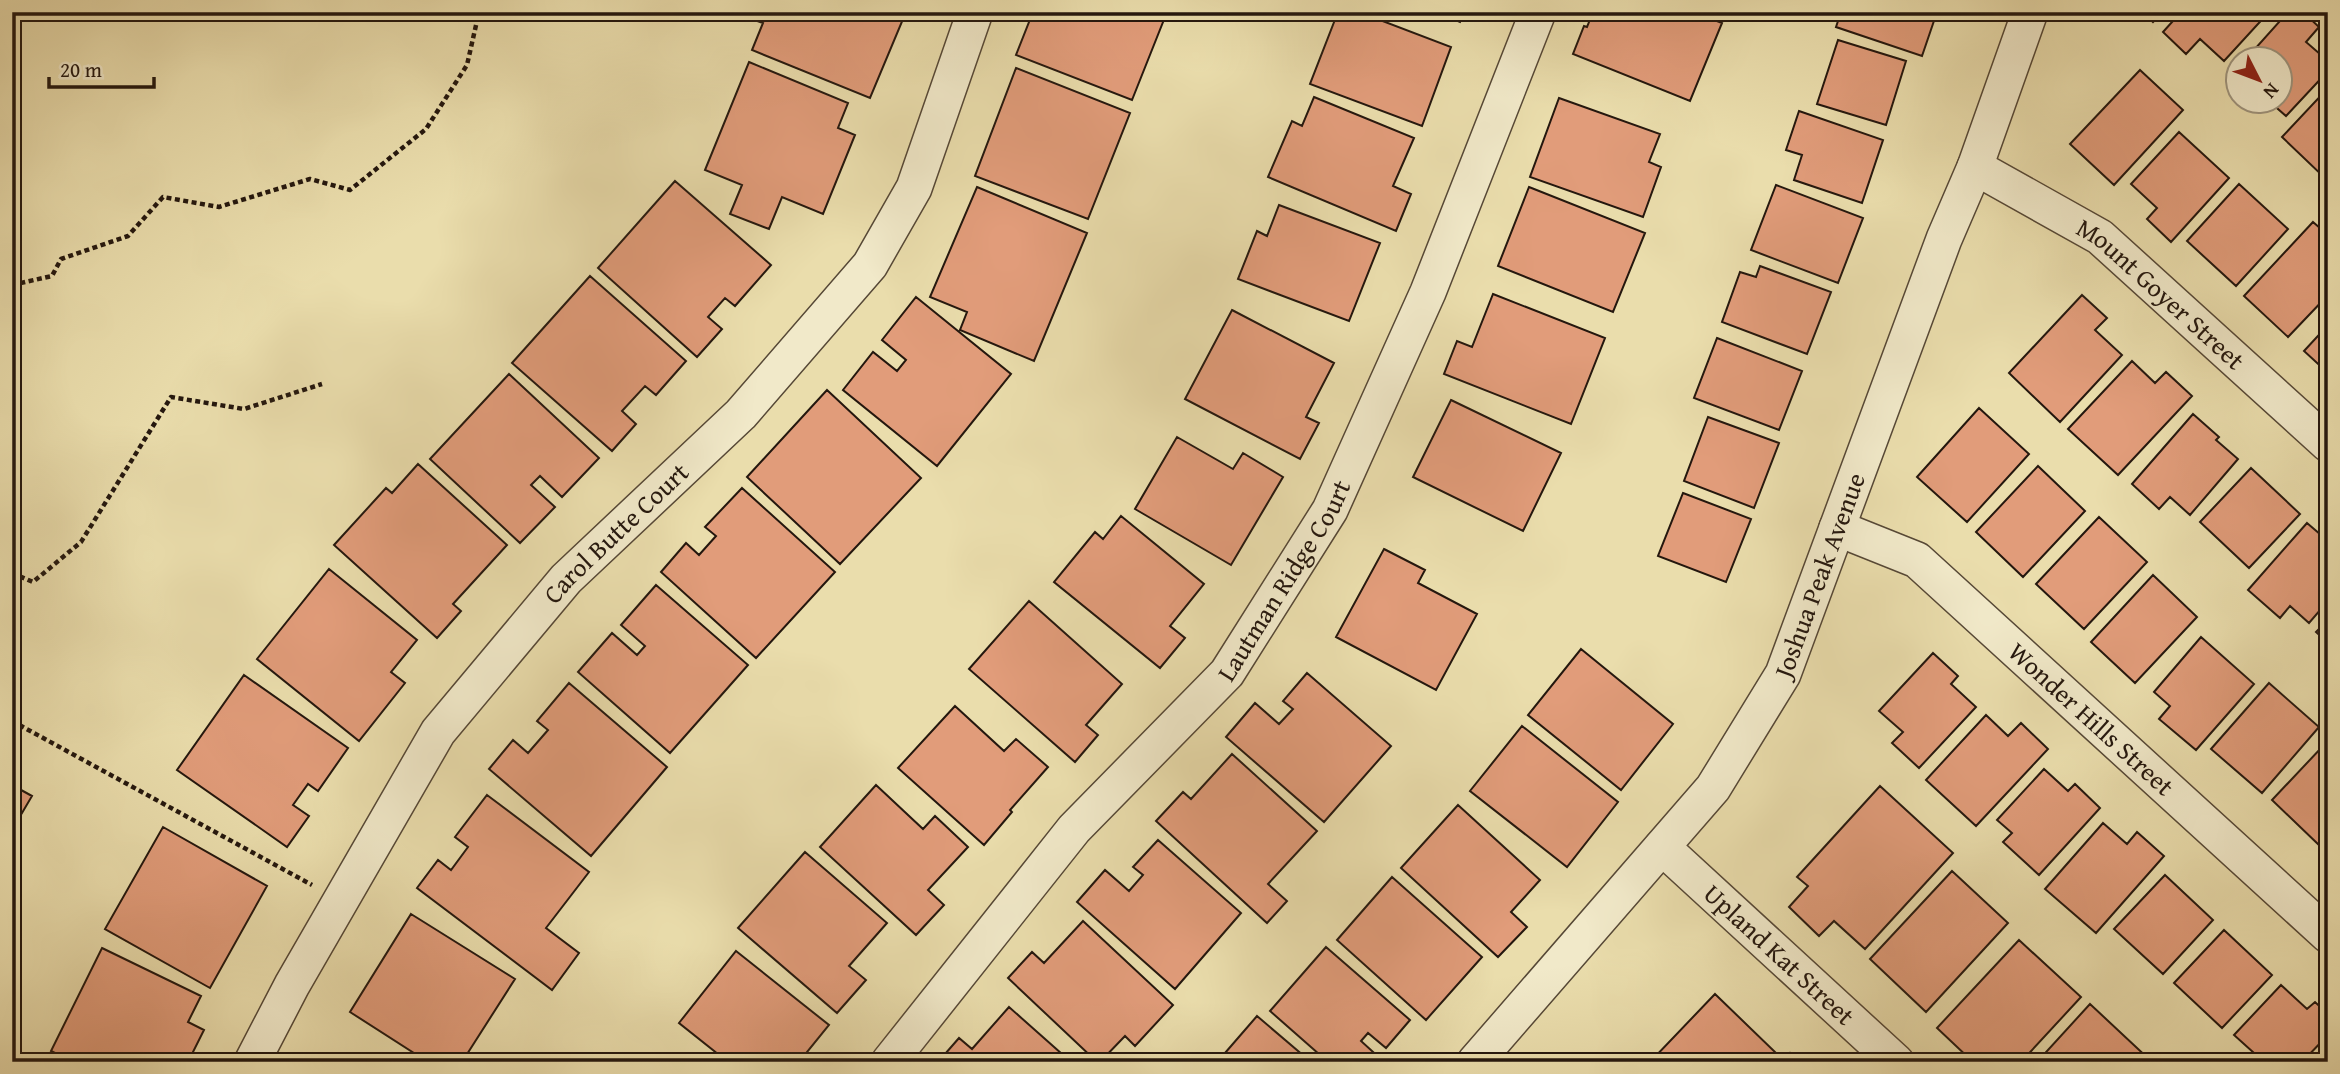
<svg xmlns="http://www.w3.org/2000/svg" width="2340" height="1074" font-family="'Gentium Book Plus',serif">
<rect width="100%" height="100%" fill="#eaddac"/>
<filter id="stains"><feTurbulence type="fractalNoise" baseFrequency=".00286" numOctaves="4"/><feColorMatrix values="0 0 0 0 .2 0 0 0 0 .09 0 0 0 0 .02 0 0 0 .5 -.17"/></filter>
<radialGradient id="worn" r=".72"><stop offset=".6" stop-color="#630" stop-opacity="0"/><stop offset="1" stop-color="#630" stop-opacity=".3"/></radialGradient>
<!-- building -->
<path fill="#e19c7a" stroke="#24170e" stroke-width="2" d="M757 12H906L870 98 752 50 763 23 754 20Z
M1033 12H1167L1132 100 1016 55Z
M1338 12H1359L1451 47 1422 126 1310 84Z
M1436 12H1464L1460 22Z
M1593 12H1694L1722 23 1690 101 1573 54 1584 26 1587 27Z
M1841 12H1937L1922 56 1836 27Z
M2143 12H2163L2153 22Z
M2181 12H2269L2224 61 2200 39 2186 54 2163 32Z
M2288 12H2303L2319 27 2306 42 2328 61V71L2286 116 2270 102H2280V60H2245Z
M1838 40 1906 61 1886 125 1817 104Z
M749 62 848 103 838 128 855 135 823 214 782 197 769 229 730 214 742 185 705 170Z
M1016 68 1130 113 1088 219 975 176Z
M2140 70 2183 110 2114 185 2070 144Z
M2328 88V181L2282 137Z
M1314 97 1414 138 1393 186 1411 194 1396 231 1268 177 1292 121 1302 126Z
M1559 98 1660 134 1649 162 1661 167 1643 217 1530 177Z
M1799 111 1883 140 1862 203 1794 180 1802 155 1786 150Z
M2179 132 2229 178 2171 242 2147 219 2157 208 2131 184Z
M675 181 771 265 735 306 725 298 708 317 722 329 697 357 598 268Z
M2239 184 2288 229 2236 286 2187 241Z
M1776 185 1863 218 1838 283 1751 250Z
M977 187 1087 233 1034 361 960 330 967 312 930 297Z
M1529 187 1645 233 1613 312 1498 266Z
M1279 205 1380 243 1349 321 1238 279 1257 231 1267 236Z
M2313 222 2328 235V295L2288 337 2244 296Z
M1760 266 1831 292 1807 354 1722 322 1740 272 1756 277Z
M590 276 686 361 656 395 645 386 622 411 636 424 612 451 512 363Z
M1493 294 1605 338 1571 424 1444 374 1457 341 1472 347Z
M2082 295 2107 318 2095 330 2122 355 2060 422 2009 373Z
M916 297 1011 374 937 466 843 390 873 352 897 371 906 360 882 340Z
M1232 310 1334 363 1306 417 1319 423 1300 459 1185 399Z
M2328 325V373L2304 351Z
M1717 338 1802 371 1779 430 1694 398Z
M2132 361 2155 383 2166 372 2192 396 2118 475 2068 429Z
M509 374 599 458 562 497 540 476 531 485 555 507 520 543 430 459Z
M827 390 921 478 840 564 747 477Z
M1451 400 1561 453 1523 531 1413 477Z
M1979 408 2029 454 1967 522 1917 477Z
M2193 414 2219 437 2216 440 2238 459 2190 515 2170 497 2159 509 2132 484Z
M1708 417 1779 443 1754 508 1684 481Z
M1177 437 1233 469 1243 453 1283 477 1231 565 1135 509Z
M418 464 507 545 453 604 461 611 437 638 334 545 386 488 392 493Z
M2038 466 2085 511 2023 577 1976 532Z
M2251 468 2300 514 2249 568 2200 522Z
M742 488 835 572 756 658 661 572 686 543 699 555 716 536 705 527Z
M1683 493 1751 519 1726 582 1658 556Z
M1121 516 1204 584 1170 626 1185 638 1160 668 1054 582 1095 532 1103 539Z
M2099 517 2147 562 2084 629 2036 584Z
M2307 523 2328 541V601L2309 623 2290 606 2280 618 2248 590Z
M1384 549 1425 570 1418 583 1477 614 1436 690 1336 637Z
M329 569 417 640 391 672 405 683 359 741 257 659Z
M2153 575 2197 617 2135 683 2091 642Z
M656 585 748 665 670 753 578 672 612 633 637 655 645 646 621 625Z
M1029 601 1122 684 1086 725 1098 735 1075 762 969 669Z
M2328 620V643L2316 632Z
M2201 637 2254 684 2196 750 2159 719 2170 706 2154 692Z
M1581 649 1673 724 1621 790 1528 715Z
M1933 653 1958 676 1951 684 1976 707 1919 768 1892 743 1903 732 1879 711Z
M1307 673 1391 746 1324 822 1226 737 1255 703 1279 724 1293 709 1283 701Z
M244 675 348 748 318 791 308 784 293 805 309 816 287 847 177 770Z
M569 683 667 767 591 856 489 769 513 740 528 753 548 730 537 721Z
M2269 683 2319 727 2262 793 2211 749Z
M955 706 1004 751 1016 739 1048 767 1010 810 1012 812 984 845 898 768Z
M1986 715 2008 736 2021 723 2048 749 1976 826 1926 780Z
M1522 726 1618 802 1567 867 1470 791Z
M2323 746 2328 751V837L2320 846 2272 800Z
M1232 754 1317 831 1268 884 1287 901 1267 923 1156 821 1183 792 1191 799Z
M2044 769 2068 791 2075 784 2100 808 2039 875 2003 842 2012 833 1997 820Z
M12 785 32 796 12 830Z
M876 785 923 829 935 816 968 847 928 890 944 905 916 935 820 847Z
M1880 786 1953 853 1865 949 1834 921 1819 936 1789 907 1808 886 1797 877Z
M487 795 589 872 546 928 579 953 552 990 417 888 438 860 451 870 468 847 455 837Z
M1458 805 1540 880 1511 912 1527 927 1498 957 1401 868Z
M2103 823 2127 844 2137 832 2164 856 2096 933 2045 889Z
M163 827 267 886 210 988 105 929Z
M1158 840 1241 913 1175 989 1077 902 1105 870 1129 891 1143 875 1133 867Z
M805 852 887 923 849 966 866 980 837 1013 738 928Z
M1952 871 2008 923 1926 1012 1870 959Z
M2165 875 2213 920 2163 974 2114 929Z
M1392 877 1482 957 1426 1020 1337 940Z
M411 914 515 979 462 1062H428L350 1012Z
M1083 921 1173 1005 1135 1046 1125 1036 1100 1062H1097L1008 978 1032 952 1044 963Z
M2224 930 2272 975 2222 1028 2174 983Z
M2019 940 2081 997 2021 1062H1973L1937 1028Z
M1326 947 1410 1020 1386 1048 1368 1033 1361 1041 1384 1062H1328L1270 1011Z
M102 948 201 996 188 1022 204 1030 188 1062H73L51 1051Z
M736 951 829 1025 799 1062H728L679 1023Z
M2281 985 2307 1009 2315 1002 2328 1014V1035L2302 1062H2264L2234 1035Z
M1715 994 1775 1052 1766 1062H1650Z
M2090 1004 2152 1062H2037Z
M1009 1007 1071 1062H938L959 1038 972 1049Z
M1257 1016 1311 1062H1235L1225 1053Z
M1790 1053 1799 1062H1781Z"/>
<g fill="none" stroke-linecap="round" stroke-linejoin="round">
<!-- minor casing -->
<g stroke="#564836" stroke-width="38">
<g id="minor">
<path id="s1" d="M1975 167 2100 237 2328 444"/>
<path id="s2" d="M1837 528 1917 560 2328 935"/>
<path id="s3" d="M1662 847 1896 1062"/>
<path id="s4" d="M252 1062 292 985 438 732 566 579 741 414 870 265 914 188 975 12"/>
<path id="s5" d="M889 1062 1074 829 1227 673 1330 510 1428 292 1538 12"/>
<path id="s6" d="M1475 1062 1713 788 1783 674 1944 239 1975 167 2030 12"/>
</g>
</g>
<!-- path -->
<path stroke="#24170e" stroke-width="4.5" stroke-dasharray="5 3.5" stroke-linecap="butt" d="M12 285 52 276 61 259 128 236 163 197 219 207 310 179 350 190 426 129 467 65 479 12
M12 573 33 582 81 542 171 397 244 409 322 384
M12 721 312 885"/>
<!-- minor -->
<use href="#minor" stroke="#f1e9c9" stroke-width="35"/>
</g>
<g text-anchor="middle" stroke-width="5" stroke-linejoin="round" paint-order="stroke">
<!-- street labels -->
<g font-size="26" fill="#24170e" stroke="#f1e9c9">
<text dy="9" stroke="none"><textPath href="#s1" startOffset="226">Mount Goyer Street</textPath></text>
<text dy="9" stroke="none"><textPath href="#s4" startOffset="646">Carol Butte Court</textPath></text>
<text dy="9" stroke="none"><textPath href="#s6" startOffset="602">Joshua Peak Avenue</textPath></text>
<text dy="9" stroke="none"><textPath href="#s5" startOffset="625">Lautman Ridge Court</textPath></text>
<text dy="9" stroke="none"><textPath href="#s2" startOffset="322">Wonder Hills Street</textPath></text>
<text dy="9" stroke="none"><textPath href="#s3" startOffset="159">Upland Kat Street</textPath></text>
</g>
</g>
<!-- margin -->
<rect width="2340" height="1074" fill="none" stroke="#eaddac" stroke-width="42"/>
<rect x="14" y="14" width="2312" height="1046" fill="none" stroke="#24170e" stroke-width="3.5"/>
<rect x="21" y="21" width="2298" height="1032" fill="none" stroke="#24170e" stroke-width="2"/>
<!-- north arrow -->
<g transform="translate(2259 80) rotate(132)"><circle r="33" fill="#f1e9c9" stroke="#9f957e" stroke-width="2"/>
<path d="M0-5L12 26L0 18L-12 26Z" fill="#8f2418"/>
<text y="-10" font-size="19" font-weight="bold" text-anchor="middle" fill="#24170e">N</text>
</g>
<!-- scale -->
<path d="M49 77v10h105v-10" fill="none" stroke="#24170e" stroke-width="3.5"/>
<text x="60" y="77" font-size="21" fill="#24170e" stroke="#f1e9c9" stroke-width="5" paint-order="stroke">20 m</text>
<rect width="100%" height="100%" filter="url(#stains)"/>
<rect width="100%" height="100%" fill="url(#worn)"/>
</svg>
